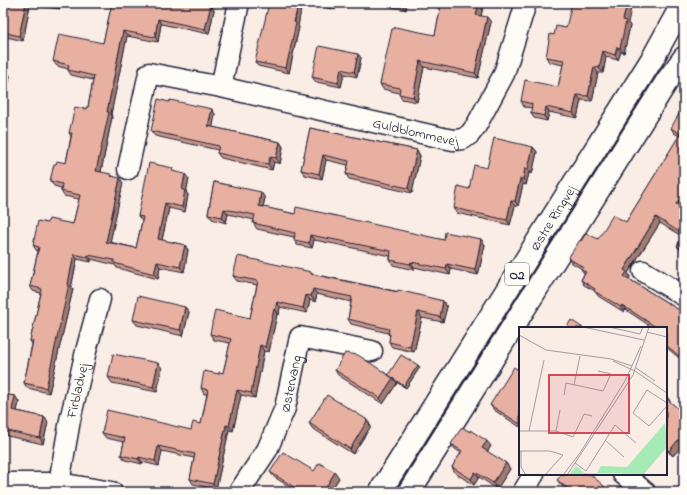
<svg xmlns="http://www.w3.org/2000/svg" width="687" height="495" font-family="'Indie Flower',sans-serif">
<rect width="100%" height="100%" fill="#f9ede6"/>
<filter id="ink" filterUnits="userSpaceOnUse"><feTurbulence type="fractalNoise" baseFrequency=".025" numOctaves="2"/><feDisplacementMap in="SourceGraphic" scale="8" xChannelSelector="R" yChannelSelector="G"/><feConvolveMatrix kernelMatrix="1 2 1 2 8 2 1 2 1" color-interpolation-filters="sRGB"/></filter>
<g filter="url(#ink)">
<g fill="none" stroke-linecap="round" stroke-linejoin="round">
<!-- minor casing -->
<g stroke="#22223b" stroke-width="23">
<g id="minor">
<path d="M221 87 239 3"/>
<path id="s1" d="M128 169 149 73 221 87 443 138 453 140 463 139 470 134 476 126 504 74 526 3"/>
<path d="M643 271 684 296"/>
<path d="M623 474 645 492"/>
<path d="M3 483H59L112 492"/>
<path id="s2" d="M59 483 70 420 86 351 100 299"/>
<path id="s3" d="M239 492 267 450 285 408 300 337 372 351"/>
<path d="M523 492 534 474"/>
</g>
</g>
<!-- major casing -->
<g stroke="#22223b" stroke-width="25">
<g id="major">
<path id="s4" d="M380 492 654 56 683 3"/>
<path d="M409 492 667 81 684 58"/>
</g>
</g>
<!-- minor -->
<use href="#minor" stroke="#fdfcf7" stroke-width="20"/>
<!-- major -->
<use href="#major" stroke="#fdfcf7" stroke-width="22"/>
</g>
<!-- wall -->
<path fill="#c8978a" stroke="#22223b" d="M3 3H61L60 9 30 5 23 41 3 36Z
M107 3H203L214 10 209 34 161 24 158 42 127 36 111 114 112 117 101 172 113 176 123 183 110 242 136 248 142 221 138 216 175 172 189 179 186 192 188 195 185 212 169 208 162 240 185 245 188 250 184 272 160 267 158 279 117 268 115 265 91 259V262L77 259 71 288 73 289 49 393 27 388 24 383 32 344 30 341 41 293 33 291 30 286 38 251 36 250 33 245 47 223 73 224 79 199 64 196 61 191V188L54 186 50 181 56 164 66 163 71 136 69 133 88 107 93 80 71 75 68 70V69L57 66 53 61 103 43 112 4Z
M309 3H337L335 10Z
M374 3H407L406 10Z
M437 3H484L481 16 491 22 478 78 424 67 417 102 402 99 399 94V93L383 89 380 84 435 35 440 11 436 6Z
M298 5 301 9 298 26 299 27 289 73 258 66 255 62Z
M628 23 630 26 624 53 621 52 618 60 606 57 603 73H598L592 101 581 100 577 118 549 112 547 121 534 118 531 113 532 108 524 107 521 101 558 87 563 65 549 62 546 57 554 35 566 28Z
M358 54 361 58 357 77 344 74 341 87 316 82 312 77Z
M3 71H7L10 76 7 91 3 90Z
M215 114 212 127 280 142 283 147 280 164 274 162 272 170 221 158 217 153 218 150 155 136 151 131Z
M684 115V202L681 207 684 209V253L681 251 677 246 683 237 660 223 628 273 630 277 629 279 684 313V362L666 347V328H653L626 310 624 312 598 296 595 291 584 285 581 280 584 274 582 269 572 263 568 258 581 241 598 239 626 222 679 136 674 133 671 128Z
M310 128 417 150 420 156 412 193 349 179 346 174 348 165 326 160 322 179 305 175 301 170Z
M533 147 537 152 532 174 529 173 526 185 523 184 518 206H515L510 225 457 213 454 208 469 189 487 168Z
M214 182 265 198 263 207 295 214 444 240 481 239 485 245 478 275 451 269 450 275 414 267V270L393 265 390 260V256L335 244 314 240 312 248 297 245 294 240V237L257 229 253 223 254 220 228 214 226 223 212 219 208 214Z
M313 274 443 301 447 307 443 322 422 318 414 352 392 347 389 342 390 336 388 334V333L351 324 348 319 351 302 317 294 315 302 310 300 307 313 280 307 279 315 277 314 269 352 264 351 255 398 241 395 233 431 229 430 216 489 193 484 190 479 194 458 162 451 159 466 142 462V464L125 460 121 455 124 442 106 438 102 433 191 430 201 424 207 394H204L201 388 219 374 223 373 230 343 214 340 210 334 250 318 257 285 237 281 233 276Z
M185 307 189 312 183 336 137 325 133 320Z
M420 367 406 388 396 382 397 383 383 404 338 375 335 370 388 375Z
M162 368 157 392 112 383 108 377Z
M520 371V427L494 410 490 405Z
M3 394 15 396 19 402 17 411 44 417 48 422 43 444 3 435Z
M666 395 670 401H669L684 414V445L683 444 673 456 666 450Z
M309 423 370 424 369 425 371 426 353 454 312 428Z
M451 444 491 446 487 452 506 463 510 469 497 489 479 477 474 485 455 473 452 467 461 453 455 449Z
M314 471 339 478 330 492H298L274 477 270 472Z
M557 480 611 492H569L561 485Z"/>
<!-- shaded-wall -->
<path fill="#a27b71" stroke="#22223b" d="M26 3H29L30 5 23 41 19 36Z
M57 3H61L60 9 57 4Z
M333 3H337L335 10 332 6Z
M403 3H407L406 10 402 5Z
M479 3H484L480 20 476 15Z
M627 3H632L628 23 630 26 624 53 620 48 623 20Z
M211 5 214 10 209 34 205 29Z
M298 5 301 9 298 26 299 27 289 73 286 68Z
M487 17 491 22 478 78 475 73Z
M158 19 161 24 158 42 155 37Z
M123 31 127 36 111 114 112 117 100 176 96 171 107 112Z
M617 47 621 52 618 60 615 55Z
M603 51 606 57 603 73 599 68Z
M358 54 361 58 357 77 354 72Z
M420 61 424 67 417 102 413 97Z
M594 67 598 73 592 101 588 96Z
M341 69 344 74 341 87 338 83Z
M7 71 10 76 7 91 4 86Z
M577 95 581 100 577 118 573 113Z
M546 107 549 112 547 121 544 116Z
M212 109 215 114 212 132 208 126Z
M280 142 283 147 280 164 276 158Z
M533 147 537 152 532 174 528 169Z
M417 150 420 156 412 193 408 188Z
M323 155 326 160 322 179 319 174Z
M270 157 274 162 272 170 268 164Z
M525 168 529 173 526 185 523 179Z
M185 174 189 179 186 192 188 195 185 212 182 207V190Z
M120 178 123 183 109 247 106 242Z
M520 179 523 184 518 206 515 201Z
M261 192 265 198 262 211 259 206Z
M684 192V202L680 209 676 204Z
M511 201 515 206 510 225 507 220Z
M165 203 169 208 161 244 158 239Z
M224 209 228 214 226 223 222 217Z
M656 217 660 223 628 273 630 277 628 281 624 276V270Z
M310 235 314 240 312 248 309 243Z
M481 239 485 245 478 275 475 270Z
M185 245 188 250 184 272 180 267Z
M74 254 77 259 71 288 73 289 49 393 46 388Z
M88 255 91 259V262L87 257Z
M157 262 160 267 158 279 154 274Z
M411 262 414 267V270L410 264Z
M447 264 451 269 450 275 446 269Z
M313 289 317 294 315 302 311 296Z
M306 295 310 300 307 313 303 308Z
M443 301 447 307 443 322 440 317Z
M277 302 280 307 279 315 275 309Z
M622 305 626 310 624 312 621 307Z
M185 307 189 312 183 336 180 330Z
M274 309 277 314 269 352 265 347Z
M418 312 422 318 414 352 410 347Z
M684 313V322L681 318Z
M260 345 264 351 255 398 251 393Z
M158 363 162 368 157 392 153 387Z
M418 365 420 367 406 388 404 386Z
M393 378 397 383 383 404 380 398Z
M237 390 241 395 233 431 229 426Z
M15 396 19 402 16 415 12 410Z
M44 417 48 422 43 444 40 438Z
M366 419 370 424 369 425 371 426 353 454 350 449Z
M226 425 229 430 216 489 213 484Z
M679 439 683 444 673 456 669 451Z
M487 441 491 446 486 454 482 448Z
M158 446 162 451 159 466 155 461Z
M139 457 142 462V464L138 459Z
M506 463 510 469 497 489 493 483Z
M335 472 339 478 330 492H323Z
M475 472 479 477 474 485 471 479Z"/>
<!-- building -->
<path fill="#e8b0a1" stroke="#22223b" d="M3 3H26L19 36 3 32Z
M112 3H203L211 5 205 29 158 19 155 37 123 31 107 112H109L96 171 111 174V176L120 178 106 242 136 248 143 217 138 216 149 163 173 168 172 171 185 174 182 190H185L182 207 165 203 158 239 185 245 180 267 157 262 154 274 114 263V260L88 255 87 257 74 254 68 284H69L46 388 24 383 33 341H30L42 289 30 286 39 247 33 245 38 221 47 223 49 219 73 224 80 195 61 191 62 184 50 181 54 164H56L57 161 66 163 72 133H69L75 107 86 109V107H88L94 76 68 70 69 65 53 61 59 34 103 43Z
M269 3H290L298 5 294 22 296 23 286 68 255 62Z
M323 3H333L332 6Z
M392 3H403L402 5Z
M437 3H479L476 15 487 17 475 73 420 61 413 97 399 94 400 88 380 84 392 29H394L395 27 435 35 441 6H436Z
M572 3H627L623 20 626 21 620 48 617 47 615 55 603 51 599 68 594 67 588 96 577 95 573 113 546 107 544 116 531 113 532 104 521 101 525 80 558 87 564 60 546 57 550 34 554 35 556 26 566 28Z
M319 46 358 54 354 72 341 69 338 83 312 77Z
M3 71H7L4 86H3Z
M158 99 169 102 170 100 212 109 208 126 280 142 276 158 270 157 268 164 217 153 219 146 151 131Z
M680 112 684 115V192L676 204 684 209V235L656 217 624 270 627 272 624 276 684 313 681 318 684 320V360L666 345V328H655L656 327 622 305 621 307 594 291 595 289 581 280 586 272 581 270 583 267 568 258 580 240 581 241 586 233 598 239 613 215 626 222 680 134 671 128Z
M310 128 417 150 408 188 346 174 349 161 323 155 319 174 301 170Z
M494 138 533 147 528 169 525 168 523 179H520L515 201H511L507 220 454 208 458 186 469 189 474 165 487 168Z
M214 182 261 192 259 206 295 214 296 207 444 240 445 232 481 239 475 270 447 264 446 269 411 262 410 264 390 260 391 251 331 239 310 235 309 243 294 240 295 233 253 223 255 215 224 209 222 217 208 214Z
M684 235V250L677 246Z
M238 256 311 272V274L398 292V290L443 301 440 317 418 312 410 347 389 342 390 334H388L389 329 348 319 352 297 313 289 311 296 306 295 303 308 277 302 275 309H274L265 347 260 345 251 393 237 390 229 426 226 425 213 484 190 479 195 454 158 446 155 461 139 457 138 459 121 455 125 438 102 433 107 410 191 430 193 422 201 424 208 390 201 388 204 371 219 374V372L223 373 231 339 210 334 215 310 250 318 258 281 233 276Z
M138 296 185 307 180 330 133 320Z
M571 320 583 328H566Z
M345 353 358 355 393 378 380 398 335 370Z
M113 354 158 363 153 387 108 377Z
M401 355 418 365 404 386 388 375Z
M514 367 520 371V424L490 405Z
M3 394 15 396 12 410 44 417 40 438 3 430Z
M327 395 366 419V420L367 421 350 449 309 423Z
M666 398 684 414V443L679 439 669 451 666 448Z
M462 427 470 432V430L487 441 482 448 506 463 493 483 475 472 471 479 452 467 462 451 451 444Z
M283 452 314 471 319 463 335 472 323 492H302L270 472Z
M562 474H590L611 492H572L557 480Z"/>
</g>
<g text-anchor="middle" stroke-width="3" stroke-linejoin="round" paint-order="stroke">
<!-- shield labels -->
<rect fill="#fdfcf7" stroke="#646373" stroke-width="1" x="505" y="263" width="24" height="22" rx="3"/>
<g font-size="13" font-weight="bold" fill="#22223b">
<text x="517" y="279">O2</text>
</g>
<!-- street labels -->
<g font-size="14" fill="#22223b" stroke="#fdfcf7">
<text dy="5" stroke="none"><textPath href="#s1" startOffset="371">Guldblommevej</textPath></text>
<text dy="5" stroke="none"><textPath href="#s4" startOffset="324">Østre Ringvej</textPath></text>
<text dy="5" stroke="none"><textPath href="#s3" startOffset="121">Østervang</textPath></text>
<text dy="5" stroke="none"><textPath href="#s2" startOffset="94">Firbladvej</textPath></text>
</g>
</g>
<!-- overview -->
<g transform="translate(519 327)">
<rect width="148" height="148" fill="#f9ede6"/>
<path d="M146 96 148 120 125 147 78 146 82 139 108 140Z" fill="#a6ebb6"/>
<path d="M57 139 65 146 115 148H50Z" fill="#a6ebb6"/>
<path fill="none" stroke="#a39ca2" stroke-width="1" d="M64 0 125 13M90 0 121 7 124 0M128 5 148 10M0 8 27 23 92 32 113 39M94 34 116 44M117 41 136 54M116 44 148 66M55 58 61 29M45 68 47 56 84 64 92 47 79 44M148 76 128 63 114 86 130 99 148 79M0 104H37L54 110 65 87 73 89M10 104 25 33M37 104 41 83M86 113 105 130M0 124H31L44 128 26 148M2 124V140L7 148M56 136 67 144 96 98 117 116M44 148 61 126 106 54 122 19M48 148 114 48 130 0"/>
<path fill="#d1495b" fill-opacity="0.15" stroke="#d1495b" stroke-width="2" d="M30 48H110V106H30Z"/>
<rect width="148" height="148" fill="none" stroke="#22223b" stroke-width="2"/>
</g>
<!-- margin -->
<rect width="687" height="495" fill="none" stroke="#fdfcf7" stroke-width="16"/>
<rect x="8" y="8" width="671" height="479" fill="none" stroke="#22223b" stroke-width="1.5" filter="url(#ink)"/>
</svg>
